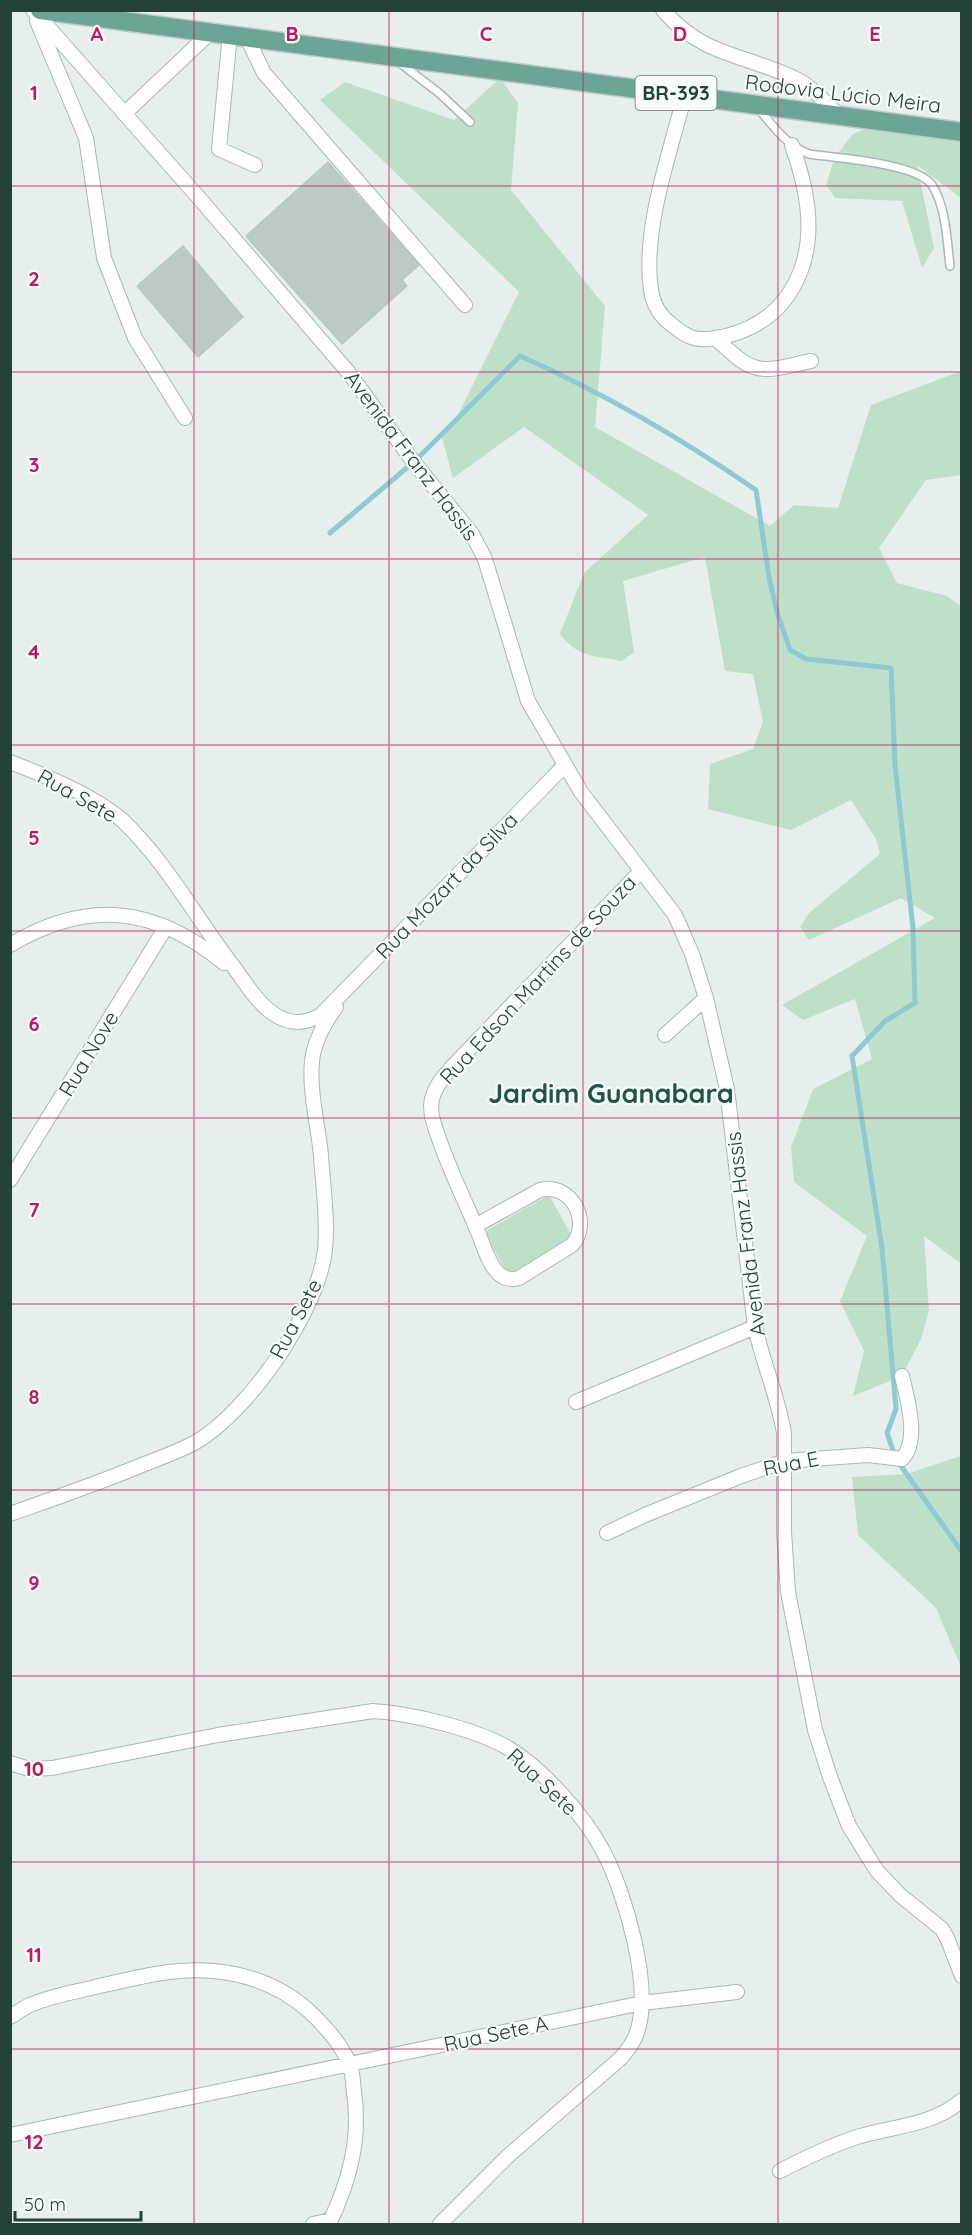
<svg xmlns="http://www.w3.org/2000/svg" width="972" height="2235" font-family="Quicksand,sans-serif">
<rect width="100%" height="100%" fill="#e6efeb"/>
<!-- green -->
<path fill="#bfe0c8" d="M500 78 518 103 511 190 605 306 595 427 770 526 794 505 838 508 871 405 961 371V475L926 480 879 548 897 583 947 596 962 607 961 1264 924 1236 929 1311 921 1339 902 1376 853 1396 864 1351 840 1301 867 1236 794 1182 791 1147 813 1089 872 1059 855 999 803 1020 782 1005 935 918 901 898 809 940 800 927 809 913 880 854 876 839 851 800 791 830 708 809 710 764 753 749 763 722 753 674 725 671 705 557 623 581 634 652 622 661C595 656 577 657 560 634L584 573 648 515 524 427 453 478 442 438 453 425 519 292 320 100 345 82 454 120Z
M873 126 961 140V198L917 165 934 248 922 268 902 201 835 198 826 185 835 157 853 134Z
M549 1195 573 1238 508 1275 484 1232Z
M961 1456H962L961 1667 936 1608 858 1535 852 1477 906 1474Z"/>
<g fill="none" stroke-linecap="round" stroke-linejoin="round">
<!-- stream -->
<path stroke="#8ec9d4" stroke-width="5" d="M330 533 416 460 520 356C602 392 682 439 756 490L769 577 777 612 790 650 806 659 891 668 895 765 913 928 915 1003 885 1021 852 1056 882 1248 896 1409 887 1433 896 1459 962 1552"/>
</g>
<!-- building -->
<path fill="#bbcac4" stroke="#b8c9c2" stroke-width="1.5" d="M328 162 419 265 402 280 407 286 342 344 246 236Z
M183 246 243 317 198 357 137 286Z"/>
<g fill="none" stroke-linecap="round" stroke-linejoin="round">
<!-- lane casing -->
<g stroke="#a8b8b2" stroke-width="10">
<path id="lane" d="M400 63 439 93 470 122
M758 108C773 126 786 145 809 154 836 158 917 163 932 185 946 207 947 240 950 266"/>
</g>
<!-- street casing -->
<g stroke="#a8b8b2" stroke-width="16">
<path id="street" d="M33 10 199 198 349 373 412 460 472 534 485 559 528 701 581 792 675 915 692 954 706 998 727 1089 755 1327C763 1363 778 1397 784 1433V1532L788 1592 815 1730 830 1777 849 1826 877 1871 900 1895 942 1929 947 1938 962 1976
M663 10C702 56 744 54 794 78 812 86 826 103 840 117
M37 21 86 138 104 258 135 338 185 418
M230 34 219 149 255 165
M246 36 264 73 465 305
M685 94C670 153 642 230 651 290 653 304 660 316 671 324 678 330 686 336 694 338 705 341 715 338 726 336 762 327 788 305 801 270 816 229 806 185 792 145
M124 114 211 32
M715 338C727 348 739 362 754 367 770 373 794 364 811 361
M10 762C44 775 97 797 123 821 167 863 196 918 233 966 245 982 257 1003 274 1014 290 1025 305 1024 321 1015L564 766
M10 945C88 899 154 906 224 963
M665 1035 706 998
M10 1180 166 927
M475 1226 540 1190C572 1182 592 1223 572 1245L519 1278C512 1280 504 1279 498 1273 488 1263 483 1244 478 1232 463 1196 445 1161 434 1124 432 1118 431 1112 431 1106 432 1090 442 1078 453 1066L641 871
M576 1402 755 1327
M10 1514C55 1498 99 1483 142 1465 160 1458 180 1451 196 1442 249 1411 318 1311 325 1250 328 1219 323 1187 321 1155 318 1125 309 1091 312 1061 314 1042 325 1022 336 1007
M607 1533 645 1515 741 1476 785 1461 868 1455 902 1459C920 1440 907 1398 902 1376
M10 1763 29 1769 52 1768 218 1735 373 1711C409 1713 476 1729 508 1748 542 1768 584 1815 603 1851 625 1892 654 1990 636 2035 633 2044 627 2050 621 2058L508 2156 440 2224
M10 2017C17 2013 23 2008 30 2005 48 1997 68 1993 87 1989 127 1980 172 1967 213 1971 248 1974 282 1987 309 2011 324 2025 342 2045 350 2065 353 2074 353 2083 354 2092 361 2140 349 2182 329 2224
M10 2135 642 2003 737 1992
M780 2171C805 2158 830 2146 857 2137 892 2126 933 2126 962 2100
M313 2224 331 2220"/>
</g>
<!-- primary casing -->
<g stroke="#c2cac8" stroke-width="21">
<path id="primary" d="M40 10 962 132"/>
</g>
<!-- lane -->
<use href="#lane" stroke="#fff" stroke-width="7"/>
<!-- street -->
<use href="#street" stroke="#fff" stroke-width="14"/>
<!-- primary -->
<use href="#primary" stroke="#6aa596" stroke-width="18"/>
</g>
<!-- grid -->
<path fill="none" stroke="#c2185b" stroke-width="1.5" stroke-opacity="0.55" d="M194 10V2224M389 10V2224M583 10V2224M778 10V2224M10 186H962M10 372H962M10 559H962M10 745H962M10 931H962M10 1118H962M10 1304H962M10 1490H962M10 1676H962M10 1862H962M10 2049H962"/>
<g text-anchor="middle" stroke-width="4.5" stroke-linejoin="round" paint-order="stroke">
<!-- shield labels -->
<rect fill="#f7fbf9" stroke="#637a73" stroke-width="1.5" x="635.5" y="76" width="81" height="34" rx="4.5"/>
<g font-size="20" font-weight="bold" fill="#24423a">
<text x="676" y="100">BR-393</text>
</g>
<!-- street labels -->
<g font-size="21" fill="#24423a" stroke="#f7fbf9">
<text transform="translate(843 94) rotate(7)" y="7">Rodovia Lúcio Meira</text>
<text transform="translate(411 456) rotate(53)" y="7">Avenida Franz Hassis</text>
<text transform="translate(77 796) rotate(29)" y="7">Rua Sete</text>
<text transform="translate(447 886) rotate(-46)" y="7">Rua Mozart da Silva</text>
<text transform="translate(538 980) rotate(-47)" y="7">Rua Edson Martins de Souza</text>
<text transform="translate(89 1054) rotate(-59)" y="7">Rua Nove</text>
<text transform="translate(746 1234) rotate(-97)" y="7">Avenida Franz Hassis</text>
<text transform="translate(296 1319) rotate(-62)" y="7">Rua Sete</text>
<text transform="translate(791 1464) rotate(-11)" y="7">Rua E</text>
<text transform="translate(542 1782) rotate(43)" y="7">Rua Sete</text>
<text transform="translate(496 2034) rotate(-12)" y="7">Rua Sete A</text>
</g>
<!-- district labels -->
<g font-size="27" font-weight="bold" fill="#1f5548" stroke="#f7fbf9">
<text x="611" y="1103">Jardim Guanabara</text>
</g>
</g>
<g font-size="20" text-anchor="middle" font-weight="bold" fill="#c2185b" stroke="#f7fbf9" stroke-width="4.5" stroke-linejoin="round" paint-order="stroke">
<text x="97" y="41">A</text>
<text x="292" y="41">B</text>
<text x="486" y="41">C</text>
<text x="680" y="41">D</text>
<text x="875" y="41">E</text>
<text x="34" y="100">1</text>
<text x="34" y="286">2</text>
<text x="34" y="472">3</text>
<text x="34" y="659">4</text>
<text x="34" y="845">5</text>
<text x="34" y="1031">6</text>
<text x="34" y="1217">7</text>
<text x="34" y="1404">8</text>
<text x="34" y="1590">9</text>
<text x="34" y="1776">10</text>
<text x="34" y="1962">11</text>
<text x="34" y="2149">12</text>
</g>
<!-- border -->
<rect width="972" height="2235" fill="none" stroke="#24423a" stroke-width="24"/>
<!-- scale -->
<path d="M15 2211v9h126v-9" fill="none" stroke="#24423a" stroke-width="3"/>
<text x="24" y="2211" font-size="18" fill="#24423a" stroke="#f7fbf9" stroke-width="4.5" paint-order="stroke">50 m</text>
</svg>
